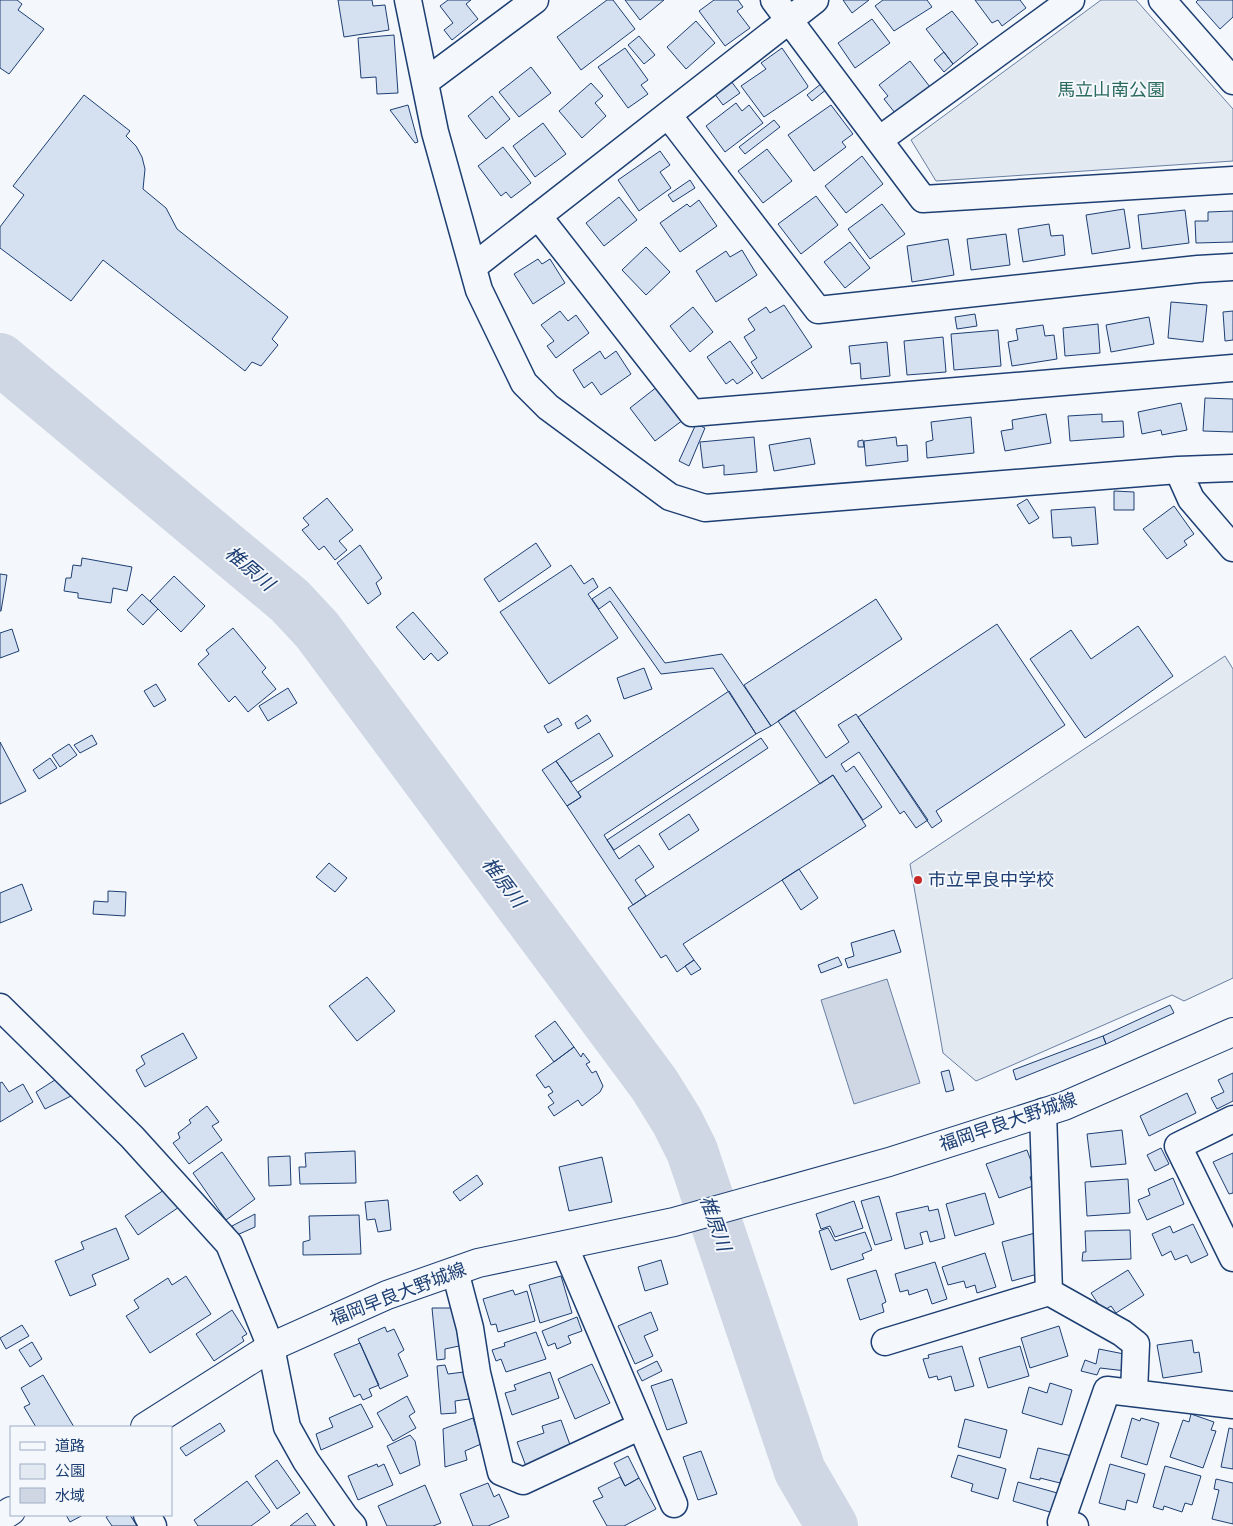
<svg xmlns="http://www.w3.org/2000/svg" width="1233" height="1526" font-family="Quicksand,'Noto Sans JP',sans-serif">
<rect width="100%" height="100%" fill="#f4f7fb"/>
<!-- green -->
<path fill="#e3e9f0" stroke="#687fa3" d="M1101 0H1136L1233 109V161L936 181 911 140Z
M1225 656 1233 669V978L1184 1001 1172 995 976 1081 943 1053 910 864Z"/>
<!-- water -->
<path fill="#cfd7e4" stroke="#687fa3" d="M887 979 920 1083 854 1104 821 1000Z"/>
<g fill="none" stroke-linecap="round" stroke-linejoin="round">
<!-- river -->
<path stroke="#cfd7e4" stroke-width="52" d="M0 359 290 601 317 630 654 1084 677 1121 692 1151 800 1471 832 1526"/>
</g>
<!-- building -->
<path fill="#d5e0f0" stroke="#1d3f73" d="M0 0H17L22 4 18 10 44 29 9 74 0 68Z
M338 0H372L373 6 385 5 389 30 344 37Z
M448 0H471L466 4 478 19 452 40 444 30 453 23 440 6Z
M607 0H613L635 29 581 70 557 37Z
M625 0H664L640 20Z
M714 0H738L743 7 737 11 750 28 725 46 699 11Z
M843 0H869L852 13Z
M883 0H927L932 7 894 31 875 6Z
M975 0H1020L1026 8 1002 26 998 20 992 23Z
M1198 0H1233V17L1220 29 1196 2Z
M952 11 978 44 953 64 926 29Z
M872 19 890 43 855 68 838 43Z
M696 21 715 43 686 69 667 47Z
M394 35 398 93 377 94 376 77 361 78 358 38Z
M639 36 655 55 644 64 628 45Z
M625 48 648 80 641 85 648 94 628 108 598 67Z
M782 48 808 86 807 88 764 117 741 86 766 69 761 63Z
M944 52 953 64 944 72 934 60Z
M910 61 930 87 895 113 884 99 888 96 879 85Z
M531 67 551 93 519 117 499 92Z
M731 81 740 93 723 105 714 93Z
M591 83 603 96 595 103 606 116 582 138 559 111Z
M822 83 827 89 812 101 807 95Z
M84 95 130 131 126 136 136 146 142 157 145 169 143 189 166 208 177 229 288 317 272 339 278 345 261 366 252 362 245 371 103 260 71 301 0 248V227L24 195 13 186Z
M492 96 510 119 486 139 468 116Z
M736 103 742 111 749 105 763 123 725 152 706 126Z
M408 105 418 142 415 143 390 110Z
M831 105 853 134 842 142 846 147 814 171 788 135Z
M774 120 780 127 745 154 739 147Z
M543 123 566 154 535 177 513 146Z
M503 147 531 183 511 198 506 192 501 196 478 166Z
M767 149 792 181 763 203 738 171Z
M660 151 670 165 660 172 671 188 639 211 618 180Z
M862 156 883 184 846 213 825 186Z
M690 180 695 188 673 202 668 195Z
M816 196 838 225 801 254 778 224Z
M619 197 637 220 604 246 586 223Z
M699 200 717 226 680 252 660 223 687 204 690 207Z
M882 204 905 234 870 259 848 229Z
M1124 209 1130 248 1092 254 1086 215Z
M1185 210 1189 243 1142 249 1138 215Z
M1233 211V242L1196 243 1195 221H1208V212Z
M1049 224 1051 236 1063 235 1065 255 1023 262 1018 229Z
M1006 234 1010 265 971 270 967 239Z
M948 239 954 275 912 282 907 246Z
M850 242 870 268 845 288 824 262Z
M646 247 670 272 646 295 622 270Z
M742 250 757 275 716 302 696 271 726 251 730 257Z
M538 259 542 264 550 259 565 283 533 304 514 274Z
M1171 302 1207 305 1203 342 1168 338Z
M784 305 812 347 762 379 751 362 757 358 744 337 755 330 748 319 766 307 770 313Z
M693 307 713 332 690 352 670 326Z
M560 311 568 321 576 315 589 333 556 358 547 346 554 341 541 325Z
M1233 311V340L1225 341 1223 312Z
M975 314 977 326 957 329 955 317Z
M1149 317 1154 344 1111 352 1106 325Z
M1098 324 1100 353 1065 356 1063 328Z
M1043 325 1045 336 1054 335 1057 359 1012 366 1008 342 1018 340 1016 329Z
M998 330 1001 366 954 370 951 334Z
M943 337 946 372 907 375 904 341Z
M730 341 753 373 737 384 733 379 726 384 707 357Z
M887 342 890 376 861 379 860 363 851 364 849 346Z
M600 351 605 359 616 351 631 374 601 395 592 382 584 388 573 370Z
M662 383 687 417 655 441 630 408Z
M1205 398 1233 399V432L1203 431Z
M1181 403 1187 430 1162 435 1161 430 1142 434 1138 412Z
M1046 414 1051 443 1005 451 1001 431 1013 429 1012 420Z
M1102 414V422L1123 421 1124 437 1070 441 1068 416Z
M971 417 974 453 927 458 926 442 933 440 931 422Z
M696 424 705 428 689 466 679 461Z
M754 437 757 472 724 475V465L703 468 700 442Z
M896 437 897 446 907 445 908 461 866 466 864 441Z
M810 438 815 464 774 471 769 445Z
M863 440 864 447H858V441Z
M1114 491 1134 492V510H1114Z
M327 498 353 530 339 541 347 550 335 560 324 546 319 550 302 530 309 525 303 518Z
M1027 499 1039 518 1029 524 1017 505Z
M1174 506 1194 534 1184 541 1187 545 1167 559 1143 529Z
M1095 507 1098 544 1072 546 1071 537 1053 538 1051 510Z
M536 543 551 566 499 602 484 579Z
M360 545 382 578 376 583 381 594 368 604 337 563Z
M82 558 132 567 127 591 113 588 111 603 78 598V593L64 591 66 578H71L73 565 81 566Z
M571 565 584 584 593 578 598 587 588 594 618 638 549 684 500 612Z
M0 574 7 575 1 611H0Z
M174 576 205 606 181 632 150 601Z
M610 587 665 663 722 654 771 726 756 734 713 668 661 674 610 601 599 609 592 599Z
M142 594 158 609 143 625 127 610Z
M876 599 902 639 771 726 744 685Z
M413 612 448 653 438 661 431 653 424 660 396 627Z
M997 624 1065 725 936 811 942 821 932 828 858 717Z
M1138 626 1173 676 1085 738 1030 659 1071 630 1091 659Z
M233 628 266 668 262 672 276 689 248 712 235 696 229 702 198 664 209 654 206 650Z
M12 629 19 651 0 658V633Z
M644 668 652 689 624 699 617 678Z
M156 684 166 700 154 707 144 691Z
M288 688 297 703 268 721 259 706Z
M729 691 756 734 604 835 619 859 639 845 654 867 635 880 646 896 633 905 567 806 581 797 578 792Z
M794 710 826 758 849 742 838 725 856 714 928 820 916 828 904 811 900 814 859 752 841 764 846 772 854 766 882 807 863 820 833 775 820 784 778 721Z
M587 715 591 721 578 729 575 723Z
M558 718 562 725 548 733 544 726Z
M599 733 613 756 571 782 556 761Z
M92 735 97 744 80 753 74 745Z
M761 738 768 748 614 850 607 840Z
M0 742 26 791 0 804Z
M69 744 77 755 60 767 52 755Z
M50 758 57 768 39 779 33 770Z
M556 761 581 797 567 806 542 770Z
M833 775 866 826 683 944 694 960 677 972 666 955 661 958 628 908Z
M689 814 699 830 669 850 659 834Z
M329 863 347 878 335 892 316 877Z
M799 869 818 898 801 910 782 880Z
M22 884 32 910 0 923V893Z
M108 891 126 892 125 916 93 914 94 901 108 902Z
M894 930 901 952 848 968 845 959 854 956 851 943Z
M838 957 842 965 821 973 818 965Z
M694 960 701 969 691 975 685 966Z
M367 977 395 1011 357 1041 329 1006Z
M1170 1005 1174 1013 1106 1044 1103 1036Z
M555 1021 574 1047 554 1062 535 1036Z
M183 1033 197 1058 145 1087 136 1070 145 1064 141 1056Z
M1103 1036 1106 1044 1016 1080 1013 1070Z
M574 1047 581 1057 583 1053 590 1062 586 1064 592 1073 596 1071 603 1086 600 1092 582 1106 578 1100 554 1116 548 1107 554 1103 548 1095 553 1092 549 1086 545 1088 536 1075Z
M949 1070 954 1090 946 1092 941 1072Z
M1233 1073V1101L1217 1109 1211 1098 1224 1092 1218 1080Z
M58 1078 75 1094 45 1109 36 1092Z
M2 1082 9 1092 23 1084 33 1102 0 1122V1083Z
M1187 1093 1196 1113 1149 1136 1140 1116Z
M207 1106 219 1122 212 1126 222 1140 189 1164 173 1143 180 1138 178 1133 191 1123 189 1120Z
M1122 1130 1126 1164 1091 1167 1087 1134Z
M1161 1148 1169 1164 1155 1171 1147 1155Z
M1027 1150 1036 1175 1030 1177 1033 1186 999 1198 986 1164Z
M355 1151 356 1183 300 1184 299 1167H306L305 1153Z
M222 1152 255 1199 226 1220 193 1173Z
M1233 1153V1193L1229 1194 1213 1162Z
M290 1156 291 1185 269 1186 268 1157Z
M602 1157 612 1202 569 1211 559 1167Z
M477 1175 483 1184 460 1201 453 1192Z
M1173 1178 1184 1204 1147 1220 1138 1200 1150 1195 1148 1189Z
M1128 1179 1130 1213 1087 1216 1085 1182Z
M173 1184 185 1203 138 1235 125 1216Z
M985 1193 994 1224 955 1236 946 1204Z
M879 1196 892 1240 875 1245 861 1201Z
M388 1200 391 1230 378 1232 375 1219 367 1220 365 1202Z
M854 1201 863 1228 835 1237 830 1226 821 1229 816 1214Z
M928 1206 929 1211 938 1209 945 1238 930 1242 927 1231 920 1233 923 1244 905 1249 896 1213Z
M255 1214V1227L237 1235 232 1226Z
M359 1215 361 1254 303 1255V1242L310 1240 309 1216Z
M1193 1224 1208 1255 1191 1263 1187 1255 1175 1260 1171 1251 1162 1256 1152 1234 1170 1226 1173 1233Z
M116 1228 129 1259 92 1275 96 1285 70 1296 55 1261 84 1249 81 1242Z
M828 1228 835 1241 865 1232 872 1250 862 1254 864 1259 831 1270 819 1231Z
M1130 1230 1131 1259 1082 1261 1083 1252H1086L1085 1231Z
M1035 1233 1045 1272 1012 1281 1002 1242Z
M985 1253 996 1287 977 1293 975 1285 966 1288 964 1281 948 1285 942 1267Z
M661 1260 668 1284 645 1291 638 1267Z
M935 1262 947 1299 932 1304 927 1289 909 1295 908 1290 900 1292 895 1274Z
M876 1270 886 1302 882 1304 884 1312 860 1320 847 1279Z
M1128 1270 1144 1295 1116 1313 1111 1306 1103 1311 1091 1293Z
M186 1276 211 1314 150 1353 126 1316 139 1308 134 1300 168 1278 172 1285Z
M561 1276 572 1313 540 1323 529 1285Z
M513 1290 515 1295 527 1291 535 1321 498 1332 496 1324 491 1325 483 1299Z
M432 1308H454L459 1346 445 1349V1359L437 1360Z
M232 1310 247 1334 242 1337 244 1341 214 1361 196 1334Z
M651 1312 658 1330 644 1336 653 1356 635 1364 618 1326Z
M577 1317 582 1331 568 1336 571 1343 557 1349 555 1343 548 1346 542 1331Z
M22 1325 29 1336 6 1349 0 1338Z
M1059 1326 1068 1356 1030 1368 1021 1338Z
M385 1327 387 1332 394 1329 404 1350 398 1354 408 1376 380 1389 358 1339Z
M536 1332 546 1359 506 1372 501 1359 496 1361 492 1350 505 1346 504 1343Z
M1192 1340 1194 1353 1199 1352 1202 1372 1163 1378 1157 1345Z
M32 1342 42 1359 30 1367 19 1350Z
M360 1343 379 1385 369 1389 372 1396 363 1400 360 1394 354 1397 334 1354Z
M962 1346 974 1386 955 1391 951 1376 938 1380 937 1376 929 1378 923 1359 929 1358 928 1355Z
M1020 1346 1029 1376 988 1388 979 1358Z
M1099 1349 1124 1354 1122 1361 1128 1363 1126 1371 1100 1368 1097 1375 1081 1371 1085 1360 1096 1364Z
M657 1361 662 1371 642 1381 637 1371Z
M592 1364 610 1403 575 1419 558 1379Z
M445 1365 448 1374 464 1372 469 1399 455 1401 456 1413 441 1414 437 1366Z
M550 1372 559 1398 512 1415 505 1393 516 1390 514 1385Z
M43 1375 74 1427H36L24 1407 30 1404 21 1388Z
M672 1379 687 1423 667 1430 651 1386Z
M1050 1383 1072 1390 1062 1425 1022 1413 1029 1387 1047 1393Z
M407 1396 415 1412 409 1416 416 1428 393 1441 377 1413Z
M361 1404 373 1427 321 1450 316 1434 333 1427 329 1418Z
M1191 1414 1214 1422 1211 1430 1216 1431 1203 1468 1170 1457 1183 1420 1189 1422Z
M473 1418 481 1444 465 1451 467 1460 445 1467 443 1429Z
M1132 1418 1140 1421 1141 1418 1159 1423 1147 1465 1121 1457Z
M965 1419 1007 1430 1000 1458 958 1447Z
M561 1420 573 1453 527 1469 517 1442 544 1433 542 1426Z
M220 1423 225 1431 186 1456 180 1448Z
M1229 1428 1233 1429V1469L1221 1467Z
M410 1435 415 1441 420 1465 400 1474 387 1446Z
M1038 1448 1076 1457 1070 1480 1061 1478 1060 1483 1040 1478V1480L1030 1478Z
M701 1451 717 1494 698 1500 683 1457Z
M958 1455 1006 1469 998 1499 971 1491 973 1484 951 1477Z
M628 1456 639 1478 625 1486 614 1463Z
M277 1460 300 1493 277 1509 255 1476Z
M377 1464 378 1467 384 1464 393 1485 358 1500 348 1476Z
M1110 1464 1145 1474 1137 1503 1127 1500 1125 1510 1099 1503Z
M1165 1466 1201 1476 1192 1505 1185 1503 1182 1512 1164 1506 1163 1510 1153 1507Z
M620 1477 625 1486 639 1478 656 1509 624 1526H607L593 1501 603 1497 598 1488Z
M1216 1479 1233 1483V1524L1212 1519 1219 1490 1214 1489Z
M247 1481 270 1512 251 1526H198L194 1520Z
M1018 1482 1068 1496 1063 1516 1013 1501Z
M488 1483 494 1497 499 1494 509 1517 488 1526H473L460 1494Z
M425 1485 441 1523 433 1526H387L378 1506Z
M307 1513 316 1526H290Z
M66 1515H83L70 1522Z
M110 1515H130L137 1526H112L106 1517Z"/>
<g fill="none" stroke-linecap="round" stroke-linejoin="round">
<!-- minor casing -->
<g stroke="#1d3f73" stroke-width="29">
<path id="minor" d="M408 0 435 132 479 290 524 383 548 407 670 497 705 508 1178 470 1233 468
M774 0 923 199 1233 180
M1162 0 1233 81
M425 82 535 0
M668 115 818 310 1198 269 1233 267
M879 140 1071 0
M538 216 692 413 1233 368
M473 267 815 0
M1178 470 1191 499 1233 548
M0 1007 132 1137 229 1244 271 1347 287 1427 306 1461 345 1517 353 1526
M1043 1112 1049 1292 1122 1333 1136 1344 1134 1393
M1233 1119 1178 1146 1233 1258
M564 1245 674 1504
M455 1271 470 1328 477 1373 501 1472 523 1481 641 1426
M885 1342 1049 1292
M147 1515 153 1526
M1075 1526 1061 1522 1107 1390 1233 1405"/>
</g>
<!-- primary casing -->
<g stroke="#1d3f73" stroke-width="30">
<path id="primary" d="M145 1427 271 1347 387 1295 478 1263 674 1222 889 1162 1064 1106 1233 1032
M0 1518 11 1511"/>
</g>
<!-- minor -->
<use href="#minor" stroke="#f4f7fb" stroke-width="26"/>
<!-- primary -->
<use href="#primary" stroke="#f4f7fb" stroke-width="28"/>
</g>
<!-- markers -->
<circle fill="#c62828" stroke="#f4f7fb" stroke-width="2" cx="918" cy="880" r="5"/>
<g text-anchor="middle" stroke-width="4" stroke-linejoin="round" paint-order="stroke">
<!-- park labels -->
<g font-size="18" fill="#2c6c60" stroke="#f4f7fb">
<text x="1111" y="96">馬立山南公園</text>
</g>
<!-- poi labels -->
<g font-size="18" fill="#1d3f73" stroke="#f4f7fb" text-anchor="start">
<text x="928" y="886">市立早良中学校</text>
</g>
<!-- street labels -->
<g font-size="18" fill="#1d3f73" stroke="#f4f7fb">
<text transform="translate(1008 1122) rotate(-19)" y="6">福岡早良大野城線</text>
<text transform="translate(398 1294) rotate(-21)" y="6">福岡早良大野城線</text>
</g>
<!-- water labels -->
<g font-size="19" font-style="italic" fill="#1d3f73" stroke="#f4f7fb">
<text transform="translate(250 568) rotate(40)" y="7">椎原川</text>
<text transform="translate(504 882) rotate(53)" y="7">椎原川</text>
<text transform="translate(716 1223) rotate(71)" y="7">椎原川</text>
</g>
</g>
<!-- legend -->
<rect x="10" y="1426" width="162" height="90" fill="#f4f7fb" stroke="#9eadc5"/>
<rect x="20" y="1442" width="25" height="8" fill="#f4f7fb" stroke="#9eadc5"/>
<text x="55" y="1451" font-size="15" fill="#1d3f73">道路</text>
<rect x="20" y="1464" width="25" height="15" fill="#e3e9f0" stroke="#9eadc5"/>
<text x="55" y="1476" font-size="15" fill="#1d3f73">公園</text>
<rect x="20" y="1488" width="25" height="15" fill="#cfd7e4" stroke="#9eadc5"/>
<text x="55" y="1501" font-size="15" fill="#1d3f73">水域</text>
</svg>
